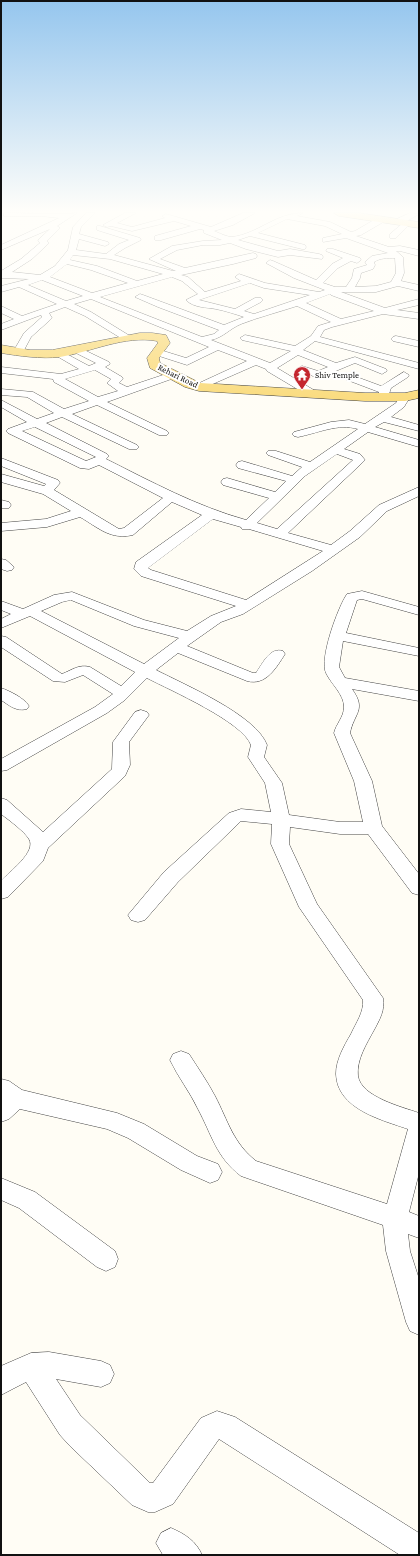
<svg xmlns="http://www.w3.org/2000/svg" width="420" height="1556" font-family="'Crimson Pro',serif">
<rect width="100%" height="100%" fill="#fffdf5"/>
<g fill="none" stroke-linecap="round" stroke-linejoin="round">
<!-- minor casing -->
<g stroke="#444" stroke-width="1">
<path id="minor" d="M4 213 65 214 77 213 57 226 60 228 47 241 49 243 32 259 12 272 40 275 55 266 68 250 73 227 86 213H95L81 227 79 234 108 242 109 244 105 246 79 239 76 250 106 254 119 244 129 240 97 230V226H100L140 238 141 240 125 248 114 255 173 271H176L149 259 172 246 203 241 222 240 204 233V230L200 229 161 240H155V236L191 226 174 221 132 231 111 226 107 227 103 225 125 213H136L117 223 132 227 165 218 162 216 166 214 211 227 243 213H255L233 225 214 231C219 233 227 237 232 237 258 234 275 213 303 213L297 216 330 222 351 232 355 231 379 217H385V221L361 235 356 236 389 247 400 246 419 250V256L400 251H396L403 257 404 273 401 281 419 285V291L398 286 376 292H341L385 308 419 299V305L397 310 419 313V319L383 314 332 327 324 330 320 337 419 363V369L315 341 303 350 336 363 355 357 386 369 387 371 382 374 355 363 319 378 298 371 297 369 302 366 318 371 328 367 298 355 277 368 317 392 318 394 317 396H309L267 371 266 369 256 365 199 390 194 387 195 385 247 361 218 350 187 365 153 354 152 352 157 349 186 358 209 347 91 299 74 304 91 312 130 336 132 338 130 340H124L85 316 65 307 49 313 52 318 50 320 31 337 22 354H14L13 352 24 333 42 317 41 315 1 330V324L14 319 1 313V306L22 316 57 304 19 287 1 292V286L29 279 1 278V271L21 259 40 243 38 241 39 239 50 229 1 250V245L59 218 41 216H4ZM287 219 325 226 342 234 323 238V242L346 238 388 253 372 256 365 262 367 265 354 269 352 278 346 287H335L323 283 338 268 351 261 357 263 361 260 360 258 333 249H327L326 251 343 258 332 264 316 280 273 261 270 260 266 263 294 278 325 290 319 292 265 283 239 274 235 277 241 281 205 292 188 277 181 275 233 264 256 258 257 256 256 254 253 253 185 268 160 259 177 250 203 245H220L230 243 246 249 278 257 290 255 322 259 323 257 322 255 319 254 290 249 278 251 238 240 250 236 302 249H305L306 247 305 245 258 233ZM73 255 110 259 163 274 137 281 97 266 70 260ZM395 258 396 273 391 282 376 286 355 287 360 278 361 273 373 269 375 265 374 262C380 258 387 258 395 258ZM67 264 91 270 128 283 92 293 50 277ZM172 277 182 281 198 294 186 300C194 308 206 307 216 309 226 311 235 314 244 317L224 325 143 295 140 294 135 297 158 307 219 330 214 334 202 337 100 297ZM42 280 83 296 66 301 28 285ZM250 283 264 288 310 295 254 314 244 311 261 302 263 300 261 298H255L235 309 199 300ZM330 294 331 295 374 311 341 319 306 303ZM297 306 331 322 318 326 311 336 295 346 245 335 240 338 242 340 291 351 270 363 211 340C224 337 229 329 241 324 259 317 279 312 297 306Z
M410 213 419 214 407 221 411 223 396 238H390V234L403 223 395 224V220Z
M396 336 419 341V347L393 341 391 339 393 337Z
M78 347 109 362 110 364 105 367 122 377 123 379 119 383 127 387 169 373H177L178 375 177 377 107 402 167 431 169 433 167 435H159L97 405 72 414 137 445 139 447 137 449H129L62 417 46 423 107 454 109 456 106 459C152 482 196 506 246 520L269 498 223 485 221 482 223 479 227 478 275 492 286 481 238 468 236 465 238 462 242 461 292 476 302 467 268 455 266 453 268 451H276L310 462 358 429C338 423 318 433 298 437L294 436 292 434 294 432 331 422 349 420 365 424 396 403 401 395H409L410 397 404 407 391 417 419 425V431L384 422 375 427 419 440V447L368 432 344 449 360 454 365 460 363 462 288 533 331 545 350 531 379 505 419 487V496L387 511 360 537 312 571 243 614 221 622 187 646 253 673H256C263 663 270 647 283 651L285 654C276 668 266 686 247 681L178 653 156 670C185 685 256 715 267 745L264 757 282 783 289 815 340 822H363L354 781 334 733C336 724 344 717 344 707 344 694 331 684 326 673 319 659 338 607 347 594L362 591 419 607V615L362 599 357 600 346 633 419 648V656L343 641 339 667 345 678 419 691V701L352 689C367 710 354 713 350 733L372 781 382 826 419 874V895L412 893 368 834H340L290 827 289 844 317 904 383 998C385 1010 380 1019 374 1030 367 1043 356 1060 358 1076 361 1097 402 1107 419 1113V1173L409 1212 419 1216V1238L408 1234 410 1251 419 1279V1335L410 1331 406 1322 386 1251 383 1225 241 1176C216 1157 212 1135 198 1109 190 1092 178 1077 170 1060L173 1054 181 1051 189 1054C198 1068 207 1081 215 1096 228 1121 233 1143 256 1161L387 1204 408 1129C382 1120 337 1109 336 1074 336 1060 344 1046 351 1034 356 1023 364 1012 363 1000L299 907 271 844 272 824 241 821 178 882 145 920 138 922 131 920 128 915 164 872 229 813 241 809 271 812 265 783 248 757 251 745C243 722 170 690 147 678L125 700 107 713 7 770 1 771V759L95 707 113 694 83 675 65 682 53 681 1 647V636L6 637 62 674C72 670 79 664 90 667L121 686 135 672 30 616 1 628V619L11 614 1 610V601L23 609 54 595 72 592 144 620 187 631 211 616 236 606 141 576 134 569 136 562 202 515 172 502 133 535C110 540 99 528 80 517L47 527 1 531V523L46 519 71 511 43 494 1 482V474L44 486 46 484 1 466V458L58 480 60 483 54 490 119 529 124 528 163 498 99 465 89 469 80 468 8 433 6 431 8 429 27 422 1 407V400L37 419 54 413 27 397 1 395V389L33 392 64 409 89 401 54 382 53 379 1 373V367L61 374 79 369 55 355 54 353 55 351 59 350 89 366 96 363 74 352 73 350 74 348ZM95 370 111 379 107 383 118 391 98 397 65 379ZM35 427 96 457 86 461 22 431ZM337 454 353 460 277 529 257 523 305 476ZM213 519 241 527 242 529H249L323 551 246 600 151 570 148 568ZM71 600 134 626 179 638 144 664 41 611 62 602Z
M404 372 409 375 408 377 391 388 388 397 383 400 378 397 379 392 342 378 341 376 346 373 381 386Z
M1 500 9 502 11 505 9 508H1Z
M1 559 6 560 14 567 12 570 7 571 1 569Z
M1 688C10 691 24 698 29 706L27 709C16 712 9 705 1 700Z
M141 710 147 712 149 715 129 742 130 765 125 776 48 848 43 861 8 897 1 899V881C9 872 37 852 29 839 24 831 9 820 1 814V798L7 800 43 832 112 769 113 742 135 712Z
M1 1079 9 1081 22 1090 117 1113 144 1124 197 1156 218 1164 222 1172 218 1180 210 1183 181 1170 128 1138 107 1129 20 1109 9 1119 1 1122Z
M1 1178 35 1192 115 1251 118 1259 115 1267 106 1271 97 1267 19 1208 1 1200Z
M49 1352 101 1361 110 1365 114 1374 110 1383 101 1387 56 1379 80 1415 150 1483H153L201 1418 217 1411 235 1417 419 1533V1555H400L219 1439 173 1504 155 1512H148L132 1505 70 1446 60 1435 26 1382 1 1395V1366L31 1353Z
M171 1528C185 1534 196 1541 202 1555H163L156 1543 161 1533Z"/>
</g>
<!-- major casing -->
<g stroke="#222" stroke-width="1">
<path id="major" d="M334 213H359L419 222V228L339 216Z
M140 333H152L166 335 170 343 159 358 160 363 200 383 365 393H405L419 390V398L405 401H365L199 391 185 387 150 368 147 358 158 343 157 341C125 335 91 352 60 357 40 359 20 356 1 353V345L30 350H52Z"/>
</g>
<!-- minor -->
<use href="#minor" fill="#fff" fill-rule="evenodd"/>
<!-- major -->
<use href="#major" fill="#f9d66b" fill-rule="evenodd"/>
</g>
<!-- sky -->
<linearGradient id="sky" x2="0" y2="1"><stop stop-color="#95c6ee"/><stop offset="0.49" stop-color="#fffefa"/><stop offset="1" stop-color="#fffefa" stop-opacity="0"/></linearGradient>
<rect width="420" height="431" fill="url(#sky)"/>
<!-- icons -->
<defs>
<g id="temple-pin" transform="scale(0.9)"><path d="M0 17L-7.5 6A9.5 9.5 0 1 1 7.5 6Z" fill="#c4262e" stroke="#fff"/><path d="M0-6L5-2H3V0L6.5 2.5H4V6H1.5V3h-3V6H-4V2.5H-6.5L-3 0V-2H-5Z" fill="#fff"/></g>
</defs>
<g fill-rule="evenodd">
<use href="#temple-pin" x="302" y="375"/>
</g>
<g text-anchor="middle" stroke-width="4" stroke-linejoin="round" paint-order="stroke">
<!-- far-poi labels -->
<g font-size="9" fill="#111" stroke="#fff" text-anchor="start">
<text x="315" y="378">Shiv Temple</text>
</g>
<!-- far-street labels -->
<g font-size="9" fill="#111" stroke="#fff">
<text transform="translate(178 376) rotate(26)" y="3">Rehari Road</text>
</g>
</g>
<!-- border -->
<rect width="420" height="1556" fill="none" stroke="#111111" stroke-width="4"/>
</svg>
